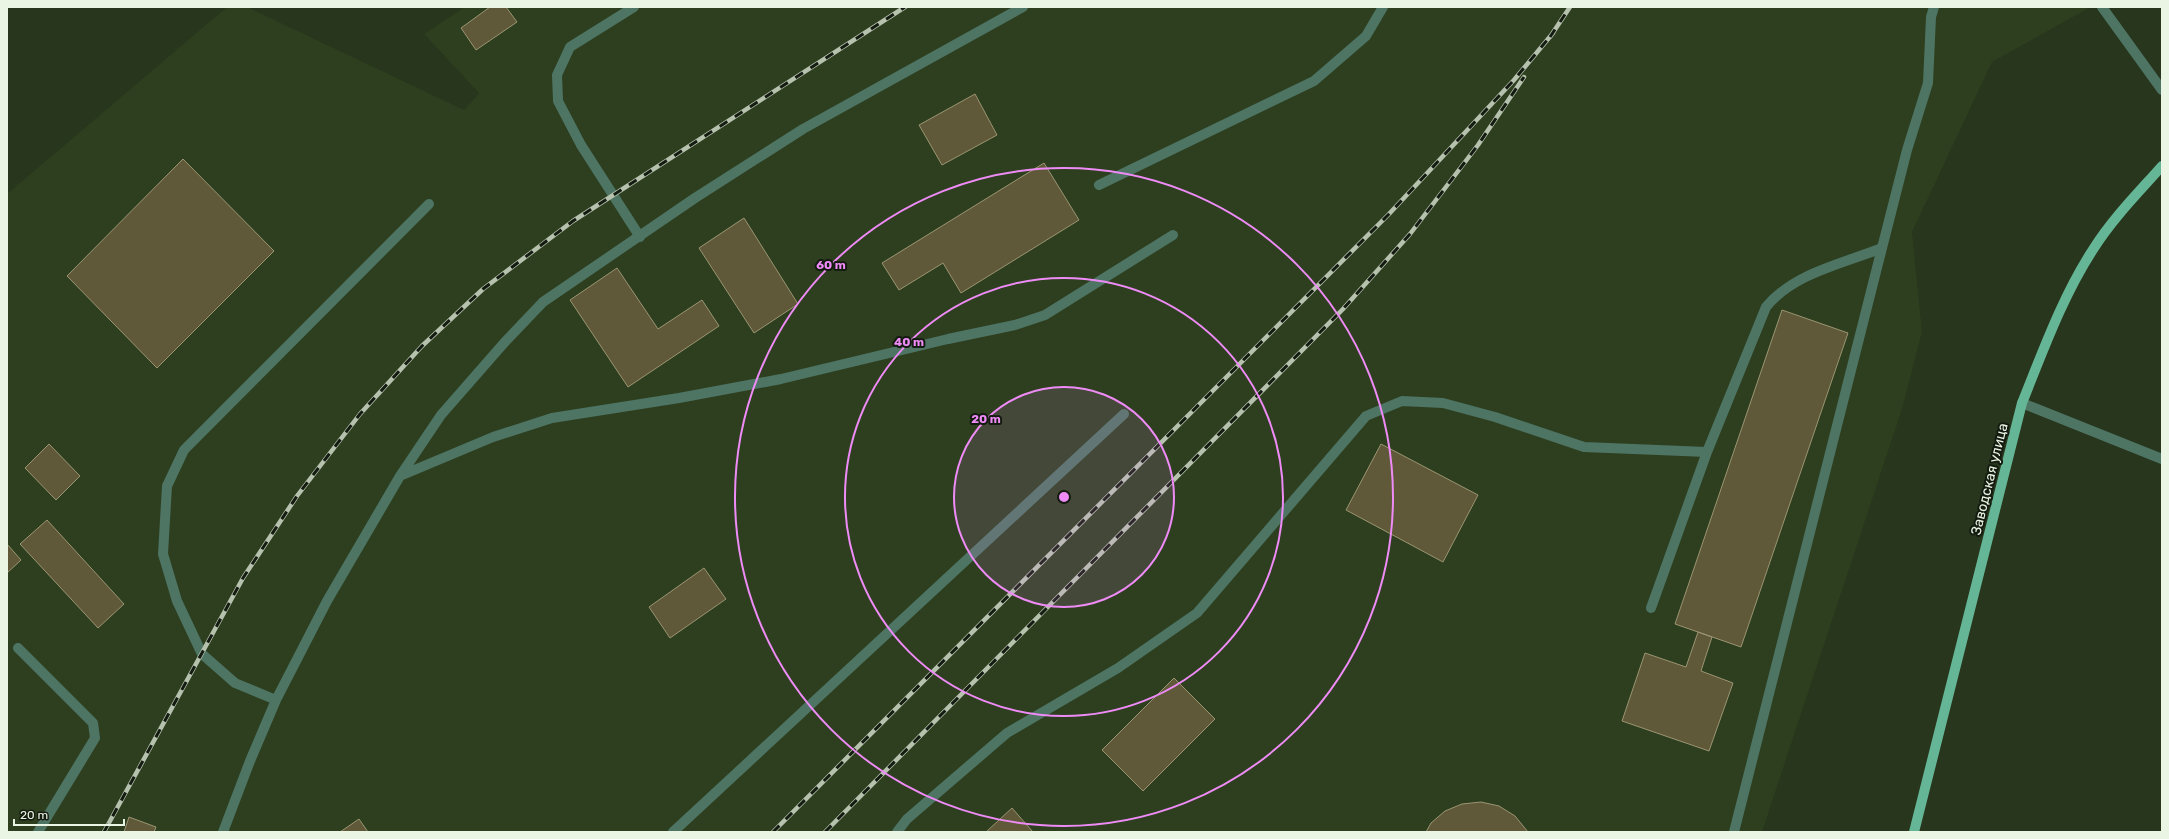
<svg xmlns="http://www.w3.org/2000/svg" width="2169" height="839" font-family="Rubik,sans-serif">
<rect width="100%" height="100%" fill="#27361c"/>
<!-- built -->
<path fill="#2d3f1e" d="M227 7H247L464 110 479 93 424 34 465 7H2091L1992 62 1912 232 1922 332 1902 409 1762 832H7V194Z"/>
<!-- building -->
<path fill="#5f5939" stroke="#9b9573" d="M490 7H506L517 22 476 50 461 28Z
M975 94 997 135 942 165 919 125Z
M183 159 274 251 157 368 67 276Z
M1044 163 1079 220 961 293 943 263 899 290 882 263Z
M744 218 798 304 754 333 699 248Z
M617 268 658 329 702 300 719 326 628 387 570 300Z
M1782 310 1848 333 1741 647 1675 624Z
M49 444 80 476 56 500 25 468Z
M1381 444 1478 495 1443 562 1346 510Z
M47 520 124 604 98 628 20 544Z
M7 544 21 560 7 573Z
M704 568 726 599 670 638 649 607Z
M1698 632 1712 637 1701 671 1733 683 1709 751 1622 721 1645 653 1686 667Z
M1174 678 1215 719 1143 791 1102 750Z
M1481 802 1499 806 1515 816 1528 832H1426L1431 823 1445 811 1462 804Z
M1012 808 1033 832H986Z
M129 817 156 827 154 832H124Z
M359 819 368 832H340Z"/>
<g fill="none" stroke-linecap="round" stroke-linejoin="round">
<!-- service -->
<path stroke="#4e7464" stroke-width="10" d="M634 7 570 47 557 75 558 101 581 145 640 237
M2102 7 2162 90
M1099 185 1314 81 1366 36 1383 7
M2022 403 2162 459
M400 476 493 437 552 418 679 398 781 379 948 339 1015 325 1045 315 1173 235
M1651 608 1707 452 1766 307C1794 273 1842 264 1882 248L1907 150 1928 83 1931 17 1934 7
M18 648 93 723 95 738 38 832
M276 700 235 683 202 654 177 601 163 554 167 486 184 450 429 204
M223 832 250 761 276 700 327 601 400 476 441 415 504 343 543 302 695 198 803 129 1023 7
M673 832 1124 414
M897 832 907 819 1007 733 1118 668 1197 613 1366 416 1402 401 1443 403 1495 417 1584 447 1707 452
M1734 832 1882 248"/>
<!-- primary -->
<path stroke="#65b696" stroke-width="10" d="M1914 832 2022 403C2043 351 2063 295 2094 248 2113 218 2139 192 2162 166"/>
<!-- rail casing -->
<g stroke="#b6c1ae" stroke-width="4.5">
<path id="rail" d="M1550 37 1570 7
M104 832 243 578 297 496 360 414 422 346 483 289 573 221 905 7
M773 832 1389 214 1514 80 1553 33
M825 832 1343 309 1410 234 1478 145 1524 77"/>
</g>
<!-- rail -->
<use href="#rail" stroke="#141b10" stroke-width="3" stroke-dasharray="9" stroke-linecap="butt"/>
</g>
<!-- distance rings -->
<circle cx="1064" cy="497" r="110" fill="#ef8bf7" fill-opacity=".12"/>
<g fill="none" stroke="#ef8bf7" stroke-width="2">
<circle cx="1064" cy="497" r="110"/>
<circle cx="1064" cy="497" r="219"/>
<circle cx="1064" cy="497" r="329"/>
</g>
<g text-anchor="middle" stroke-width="4" stroke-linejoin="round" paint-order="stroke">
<!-- street labels -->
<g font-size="14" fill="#ebf5e4" stroke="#141b10">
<text transform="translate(1989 479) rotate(-76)" y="5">Заводская улица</text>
</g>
</g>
<circle cx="1064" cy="497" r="6" fill="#ef8bf7" stroke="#141b10" stroke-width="2"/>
<g font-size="12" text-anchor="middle" font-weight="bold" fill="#ef8bf7" stroke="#141b10" stroke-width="4" stroke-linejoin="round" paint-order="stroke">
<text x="831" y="269">60 m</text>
<text x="909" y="346">40 m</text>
<text x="986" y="423">20 m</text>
</g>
<!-- border -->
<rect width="2169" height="839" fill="none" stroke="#ebf5e4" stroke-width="16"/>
<!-- scale -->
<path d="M14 819v6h110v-6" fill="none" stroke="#ebf5e4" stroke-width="2"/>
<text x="20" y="819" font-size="12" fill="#ebf5e4" stroke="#141b10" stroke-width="3" paint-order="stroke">20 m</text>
</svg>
